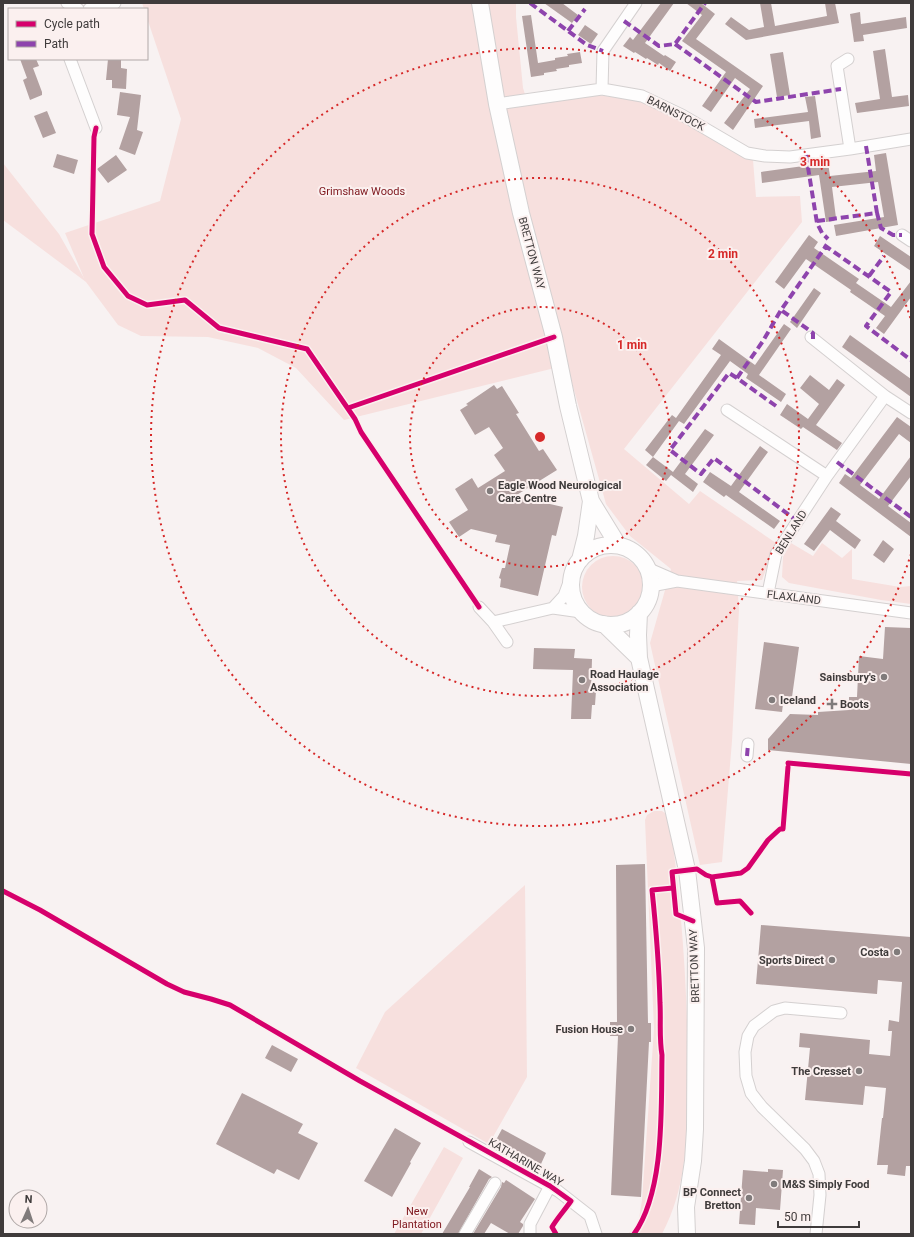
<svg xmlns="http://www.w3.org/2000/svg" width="914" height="1237" font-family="Roboto,sans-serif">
<rect width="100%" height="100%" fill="#f8f2f2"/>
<!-- green -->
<path fill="#f7e0de" d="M142 3H516V17L523 88 528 104 598 95 640 101 681 119 746 159 753 160 756 197 800 196 802 222 624 449 689 504 700 491 776 543 762 580 737 581 739 610 732 741 722 862 700 865 650 643 671 569 630 536 606 504 567 365 344 420 296 368 258 348 208 337 141 336 118 325 86 282 3 220V163L59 234 84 278 65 233 160 201 181 119 147 18V9H144Z
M791 543 813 556 822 543 842 558 852 549V579L900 587 911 586V604L881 600 789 583 782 577 783 557Z
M582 587a31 31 0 1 1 62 0a31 31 0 1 1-62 0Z
M654 811H662L669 816C681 898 687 980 688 1063 688 1120 690 1182 662 1234H627L633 1230 639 1219 642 1200 654 1029 645 820 647 815Z
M525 885 527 1077 489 1144 356 1068 385 1012Z
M444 1147 463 1158 421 1234H394Z"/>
<!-- building -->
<path fill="#b3a1a1" d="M544 3H562L578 15 572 23Z
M661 3H674L645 43 664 56 665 55 676 62 670 71 659 63 658 65 647 58 646 59 635 52 634 53 623 46 630 37 633 40Z
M686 3H701L715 14 696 39 763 86 733 130 724 123 750 89 735 78 711 112 702 106 726 72 682 41 702 15Z
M760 3H771L775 26 827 16 825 3H835L839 23 746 40 725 24 731 17 749 30 764 27Z
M860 12 861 24 906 17 907 28 863 35 864 41 854 42 850 14Z
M531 15 538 63 555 60V58L568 56 567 54 580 52 582 63 569 65V67L556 69 557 71 544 73V75L531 77 522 16Z
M585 25 598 34 591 44 578 35Z
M885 49 892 97 908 95 909 106 857 113 855 103 880 99 873 51Z
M783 52 790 95 777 97 770 54Z
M20 59H36L39 66 33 68 42 92V95L30 100 23 80 27 78Z
M108 59 121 60V68L127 69 126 89 112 88V80H106Z
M120 92 141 95 137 130 143 132 135 155 119 149 130 117 117 115Z
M815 96 821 137 811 139 809 121 755 128 754 119 808 112 805 97Z
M47 111 56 133 43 138 34 116Z
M886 153 898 225 836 236 834 225 884 217 878 182 832 187 836 218 834 221 826 222 819 175 762 183 761 172 818 164V163L828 162 830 176 876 171 874 155Z
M57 154 78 160 74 174 53 167Z
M116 155 127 170 108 183 97 169Z
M809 235 818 242 814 248 859 279 856 283 891 307 911 281V297L884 334 876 328 885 316 850 292 851 290 806 259 784 289 775 282Z
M880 236 911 257V271L874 246Z
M814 288 821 293 797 328 790 322Z
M784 324 791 329 759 375 786 394 781 402 746 378 748 374 730 361 684 424 679 421 653 457 645 450 672 415 676 418 721 355 712 349 719 339 755 365Z
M850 335 911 379V397L842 347Z
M810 375 829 390 837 379 845 385 816 425 842 443 837 450 803 427 801 429 780 415 787 404 808 419 819 404 800 388Z
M494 385 497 389 502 386 519 413 516 414 539 451 543 449 557 470 515 496 563 507 556 536 552 535 538 596 500 587 501 579 499 578 502 568H505L510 545 495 542 497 535 471 529 459 537 449 522 468 510 455 489 472 478 478 488 505 471 494 455 503 448 489 427 475 435 460 410 468 405 466 404Z
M897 417 911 427V443L899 434 860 485 879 499 911 456V476L888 506 911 523V537L839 483 845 474 851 478Z
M705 429 714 435 685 474 698 484 693 492 671 475 666 481 646 465 653 457 673 472Z
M760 446 768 452 739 492 780 521 774 529 726 495 724 497 703 482 710 472 731 486Z
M831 507 841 514 836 521 861 540 855 549 830 530 814 551 804 544Z
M883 540 894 549 884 563 873 555Z
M885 627 911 628V764L768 750V739L790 714 818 715V712L849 710V697H857L859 656 883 659Z
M764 642 799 647 792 697 784 696 782 712 755 709Z
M534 648 575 649 574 658 592 659 591 691H596L595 705H592L591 719H571L573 670 533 669Z
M645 864 648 1023H651V1042H649L641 1197 611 1195 618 1036H610V1022H617L616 865Z
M761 925 911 937V1166H906L905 1176 887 1174 888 1165H877L882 1118H883L886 1088 865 1086 863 1105 805 1100 810 1048 799 1047 800 1033 870 1040 869 1054 890 1056 892 1031H888L889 1020 899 1022 902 982 878 980 877 994 756 984Z
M272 1045 298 1059 291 1072 265 1058Z
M242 1093 303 1124 298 1133 318 1143 299 1180 277 1169 274 1174 216 1144Z
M395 1128 421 1143 410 1162 411 1163 392 1197 364 1181Z
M502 1129 546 1153 541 1164 496 1140Z
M479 1169 492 1177 489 1179 458 1234H442L470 1187H469Z
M768 1169 783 1170 780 1210 756 1208 755 1225 739 1224 743 1170 768 1172Z
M506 1180 535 1199 520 1222 523 1224V1226L518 1234H510L491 1223 484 1234H473L501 1187 502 1182 504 1183Z"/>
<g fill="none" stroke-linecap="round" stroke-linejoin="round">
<!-- street casing -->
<g stroke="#d4d0d0" stroke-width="13">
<path id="street" d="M67 3 78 9
M89 9 111 6 115 3
M70 59 96 128
M602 89 603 51 636 3
M497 104 602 89 642 96 682 115 747 153 765 156 790 157 850 149 837 66 848 59
M850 149 911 139
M902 235 911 241
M811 337 885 396
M727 410 827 476
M647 568 677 581 911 613
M651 586 677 581
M768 593 776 554 827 476 885 396 911 413
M479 607 493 622 507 642
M553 608 564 596 571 577
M493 622 553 608 581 612
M747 756 748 744
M469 1142 558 1191 590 1216 596 1234
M465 1234 495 1183
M530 1234V1224L550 1186
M816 1234 820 1195 819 1174 814 1161 805 1149 762 1107 751 1093 746 1076 745 1052 748 1036 754 1026 774 1011 785 1008 841 1013"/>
</g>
<!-- secondary casing -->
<g stroke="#d4d0d0" stroke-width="18">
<path id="secondary" d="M480 3 497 104 521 213 554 337 568 406 591 501 618 545
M571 585a40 40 0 1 1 80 0a40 40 0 1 1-80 0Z
M580 560 586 536 591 501
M639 613 638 635 639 658 687 870 696 948 695 1129 693 1161 686 1207 687 1234
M604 624 639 658"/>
</g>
<!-- street -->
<use href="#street" stroke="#fefdfd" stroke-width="11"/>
<!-- secondary -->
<use href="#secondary" stroke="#fefdfd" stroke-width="16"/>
<!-- quiet -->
<path stroke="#8e44ad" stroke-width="4" stroke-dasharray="8 4" stroke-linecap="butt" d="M530 3 587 45 603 51
M624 21 659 46 675 44 705 3
M568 31 585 9
M675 44 756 102 841 89
M866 146 877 213
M806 155 817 223 822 233 828 239
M817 221 877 213 881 228 893 235H902
M824 245 891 292 866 326 911 360
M869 276 884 256
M813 339V333L781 310 826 246
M737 378 729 373 670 450 701 474 714 458 797 521
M776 406 737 378 763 341 781 310
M837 462 911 517
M747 756 748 744"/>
<!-- cycleway casing -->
<g stroke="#fbf0ef" stroke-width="8">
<path id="cycleway" d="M96 128 94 137 92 234 104 267 128 296 147 305 185 300 219 328 307 349 355 419 361 432 479 607
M348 408 554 337
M788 763 911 774
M712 877 717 903 740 901 751 913
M3 891 40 910 167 984 184 992 211 999 230 1005 360 1081 550 1186 571 1201C564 1211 558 1217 552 1227L556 1234
M693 921 676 914 672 872 697 869 706 875 712 877 741 873 748 868 768 840 780 829H783L788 767
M634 1234C665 1191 661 1107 662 1055 659 1038 661 1021 660 1003 659 966 656 928 652 890L673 888"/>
</g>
<!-- cycleway -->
<use href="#cycleway" stroke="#d6006c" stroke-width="5"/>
</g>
<!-- distance rings -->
<g fill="none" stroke="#d62828" stroke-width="2" stroke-dasharray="2 4">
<circle cx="540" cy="437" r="130"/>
<circle cx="540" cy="437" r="259"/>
<path d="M911 554A389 389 0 1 1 911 320"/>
</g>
<!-- markers -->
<g fill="#807b7b" stroke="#fbf0ef" stroke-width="1.5">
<circle cx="490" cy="491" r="4"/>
<circle cx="884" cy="677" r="4"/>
<circle cx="582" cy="680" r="4"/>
<circle cx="772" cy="700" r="4"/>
<path d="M830 698h4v4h4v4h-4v4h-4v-4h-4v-4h4z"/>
<circle cx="897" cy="952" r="4"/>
<circle cx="832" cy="960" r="4"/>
<circle cx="631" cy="1029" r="4"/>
<circle cx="859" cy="1071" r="4"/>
<circle cx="774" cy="1184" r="4"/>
<circle cx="749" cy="1198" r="4"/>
</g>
<g text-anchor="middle" stroke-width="4" stroke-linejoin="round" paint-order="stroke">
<!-- street labels -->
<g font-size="11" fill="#3f3b3b" stroke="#fbf0ef">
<text transform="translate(676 113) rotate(27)" y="4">BARNSTOCK</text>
<text transform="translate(532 253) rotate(75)" y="4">BRETTON WAY</text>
<text transform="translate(791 532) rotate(-58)" y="4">BENLAND</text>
<text transform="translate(794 597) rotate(7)" y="4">FLAXLAND</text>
<text transform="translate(694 966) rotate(-92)" y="4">BRETTON WAY</text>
<text transform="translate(526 1162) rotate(30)" y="4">KATHARINE WAY</text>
</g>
<!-- park labels -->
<g font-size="11" fill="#811b21" stroke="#fbf0ef">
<text x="362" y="195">Grimshaw Woods</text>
<text x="417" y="1215">New<tspan x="417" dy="13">Plantation</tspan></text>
</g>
<!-- poi labels -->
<g font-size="11" font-weight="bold" fill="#3f3b3b" stroke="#fbf0ef" text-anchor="end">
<text x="498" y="489" text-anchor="start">Eagle Wood Neurological<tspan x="498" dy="13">Care Centre</tspan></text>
<text x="590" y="678" text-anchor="start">Road Haulage<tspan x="590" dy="13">Association</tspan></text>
<text x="876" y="681">Sainsbury's</text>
<text x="780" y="704" text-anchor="start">Iceland</text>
<text x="840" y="708" text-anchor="start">Boots</text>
<text x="889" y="956">Costa</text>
<text x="824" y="964">Sports Direct</text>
<text x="623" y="1033">Fusion House</text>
<text x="851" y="1075">The Cresset</text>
<text x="782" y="1188" text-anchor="start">M&amp;S Simply Food</text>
<text x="741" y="1196">BP Connect<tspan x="741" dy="13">Bretton</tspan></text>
</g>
</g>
<circle cx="540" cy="437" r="6" fill="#d62828" stroke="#fbf0ef" stroke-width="2"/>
<g font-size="12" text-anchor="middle" font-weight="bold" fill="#d62828" stroke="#fbf0ef" stroke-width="4" stroke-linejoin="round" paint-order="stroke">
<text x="815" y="166">3 min</text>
<text x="723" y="258">2 min</text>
<text x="632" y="349">1 min</text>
</g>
<!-- border -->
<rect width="914" height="1237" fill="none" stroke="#3f3b3b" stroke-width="8"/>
<!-- legend -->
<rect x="8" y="8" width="140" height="52" fill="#fbf0ef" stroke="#b0a8a7"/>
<rect x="16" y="21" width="20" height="6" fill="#d6006c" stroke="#b0a8a7"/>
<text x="44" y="28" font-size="12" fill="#3f3b3b">Cycle path</text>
<rect x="16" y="41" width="20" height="6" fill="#8e44ad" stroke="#b0a8a7"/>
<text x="44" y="48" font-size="12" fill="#3f3b3b">Path</text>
<!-- north arrow -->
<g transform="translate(28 1209) rotate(3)"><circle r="19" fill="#fbf0ef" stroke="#b0a8a7"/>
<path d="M0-3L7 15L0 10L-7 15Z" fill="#807b7b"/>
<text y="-6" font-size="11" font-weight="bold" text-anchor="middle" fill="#3f3b3b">N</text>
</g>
<!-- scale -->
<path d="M778 1221v6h81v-6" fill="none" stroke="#3f3b3b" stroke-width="2"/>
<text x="784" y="1221" font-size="12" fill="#3f3b3b" stroke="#fbf0ef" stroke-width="3" paint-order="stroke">50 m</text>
</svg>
